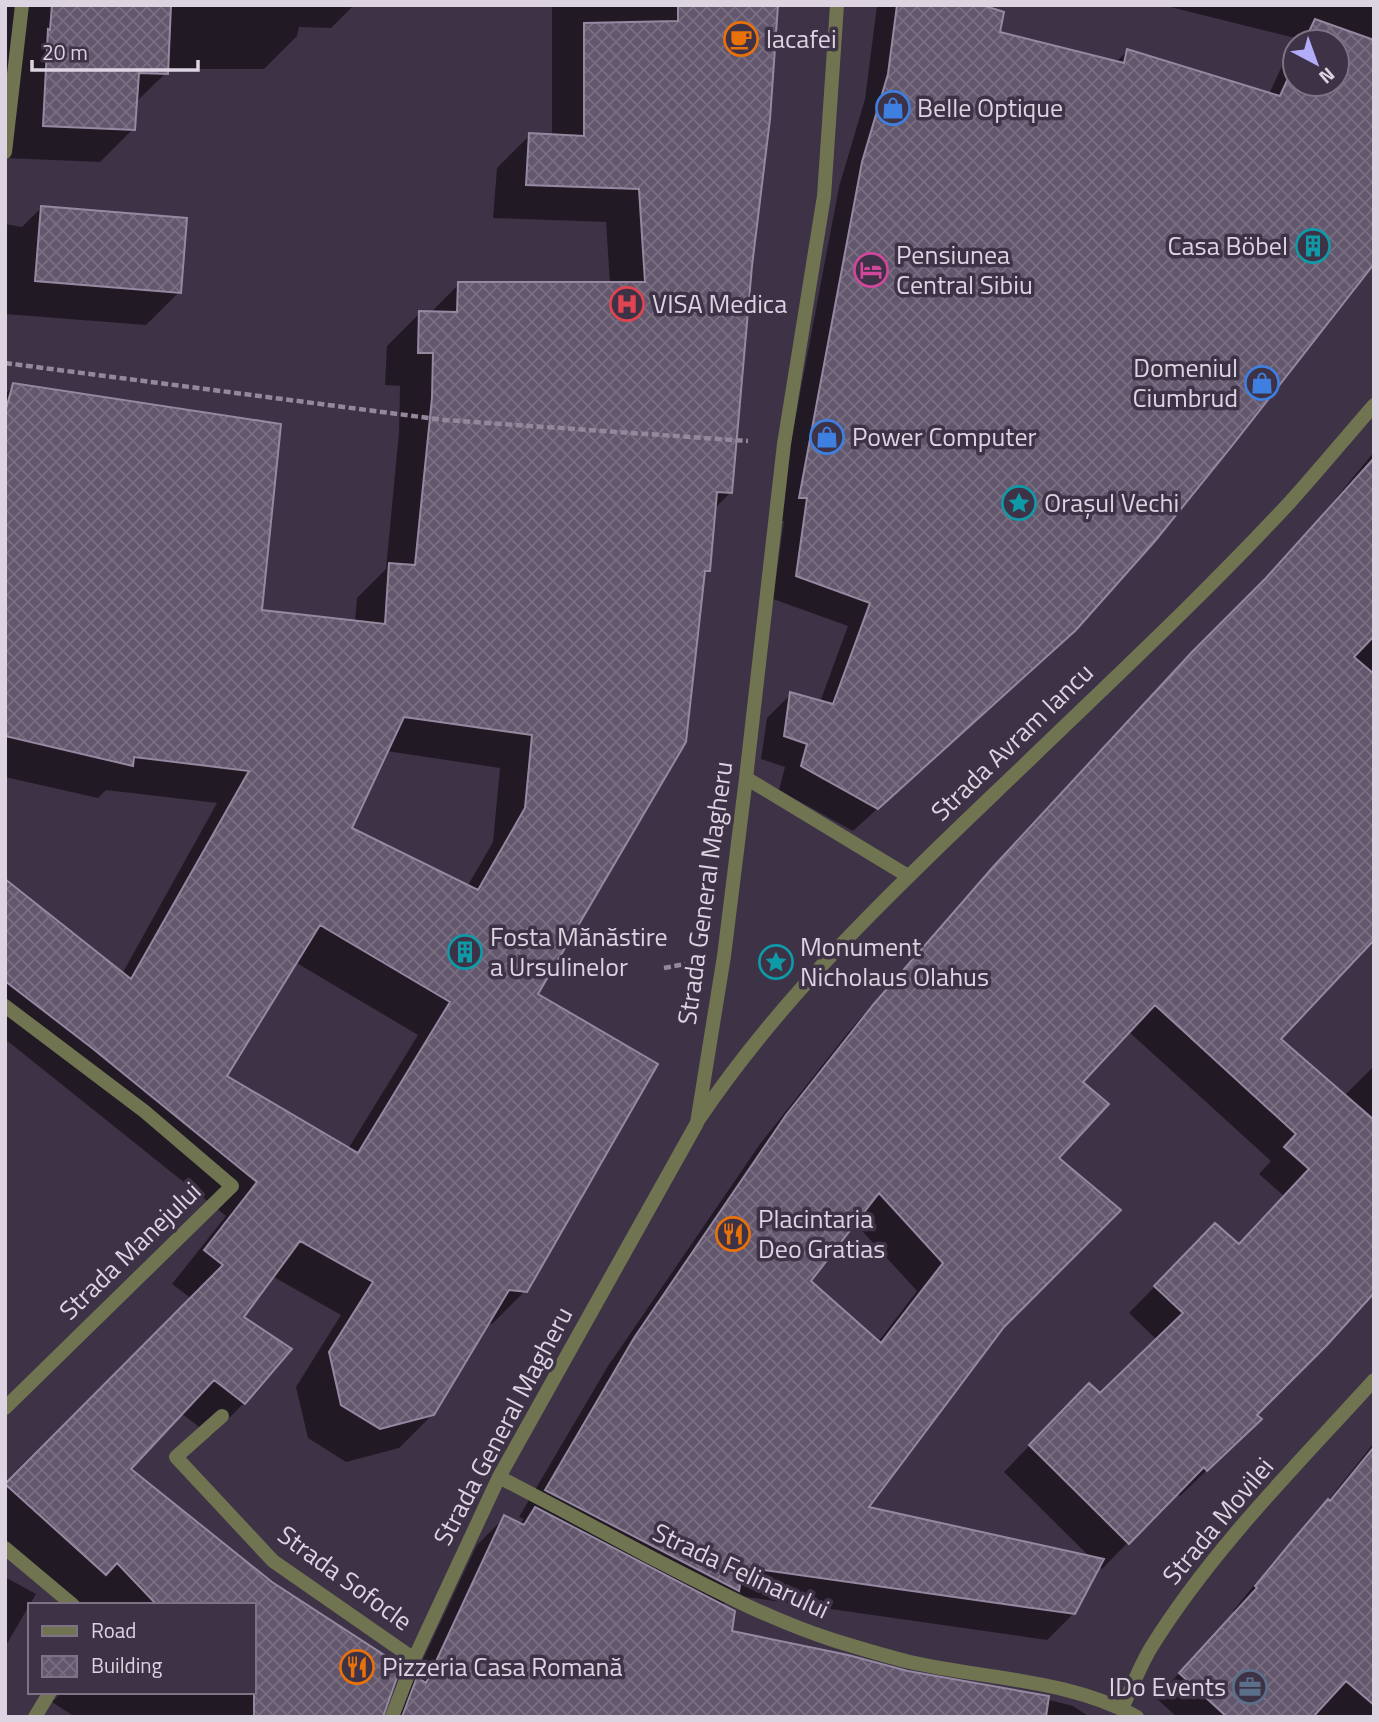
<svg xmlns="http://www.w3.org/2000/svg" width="1379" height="1722" font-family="'Titillium Web',sans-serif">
<defs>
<pattern id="building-cross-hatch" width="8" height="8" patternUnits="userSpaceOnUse" patternTransform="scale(1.75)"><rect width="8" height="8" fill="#63576d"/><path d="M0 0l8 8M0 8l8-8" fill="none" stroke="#796e82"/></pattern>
</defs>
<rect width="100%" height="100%" fill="#3e3246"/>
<!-- shadow -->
<path fill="#0007" fill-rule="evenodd" d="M5 5H354L331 28 299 27 297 36 264 69H166V73L135 103 133 129 100 162 5 158Z
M552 5H777L750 265 731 492 714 509 708 570 703 575 536 995 525 1291 492 1324H487L433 1414 399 1448 346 1462 308 1438 296 1387 341 1315 272 1276 242 1317 244 1403 211 1436 181 1413 128 1469 271 1583 349 1717H75L52 1702 62 1692H254V1605H70L5 1547V1486L192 1299 172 1284 226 1216 5 1039V881L122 974 217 803 106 790 98 798 5 777V394L14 385 260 611 355 622 357 598 386 569 399 432 400 386 385 385 387 346 420 313H430L459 284H610L606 222 493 218 497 168 530 135 552 136ZM386 751 500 768 493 842 467 887 349 829ZM295 962 418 1035 348 1149 225 1077Z
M976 5 998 33 1116 62 1127 51 1269 94 1295 38 1162 5H1374V262L1074 629 853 831 779 790 785 767 761 759 767 718 791 694 820 702 848 626 773 599 784 521H776L839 187 865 99 877 6ZM1295 42H1337V84H1295Z
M41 208 179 292 146 325 5 314V224L22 227Z
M1374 452V938L1279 1039 1344 1096 1374 1066V1291L1255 1415 1233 1445 1180 1496 1176 1493 1102 1569 1099 1566 1074 1613 1047 1640 732 1595 722 1606 730 1632 908 1673 1017 1692 1073 1706 1090 1717H386L410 1687 477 1545 505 1517 519 1524 524 1519 519 1517 608 1366 760 1144 847 1034 967 895 1165 681 1240 606 1321 516ZM1128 1031 1271 1161 1259 1174 1284 1196 1238 1245 1189 1251 1129 1313 1157 1340 1100 1396 1062 1412 1004 1472 1091 1558 866 1508 1002 1326 1081 1083ZM854 1222 917 1291 878 1342 808 1281Z
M1374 1443V1717H1177L1156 1698 1235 1613 1233 1611 1269 1567 1326 1503Z
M5 1577 36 1594 5 1647Z"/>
<!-- building -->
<path fill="url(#building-cross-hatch)" stroke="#9588a1" stroke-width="2" fill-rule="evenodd" d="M52 5H171L168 74 139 73 135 130 43 126 48 29 50 30Z
M678 5H778L770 119 752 266 732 493 717 492 710 571H705L686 742 538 994 658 1064 527 1292 509 1290 434 1415 380 1429 341 1405 329 1352 373 1282 300 1241 244 1317 292 1349 245 1404 214 1380 131 1469 272 1582 401 1666 383 1717H254V1605H157L117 1563 106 1575 5 1484 223 1265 204 1250 257 1182 92 1048 5 981V879L131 979 249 771 134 757 133 766 5 736V413L13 383 281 424 262 610 385 624 389 563 415 565 432 398 433 353H418L419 311 457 312 458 282H645L639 189 526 185 529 133 584 136V23L678 21ZM404 717 532 735 525 808 478 890 352 828ZM320 925 450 1002 358 1153 227 1076Z
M897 5H982L1004 12 1000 32 1124 63 1127 49 1280 96 1295 63V84H1337V42H1304L1315 19 1374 40V264L1231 447 1155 541 1076 630 878 809 801 766 807 744 784 736 790 692 833 704 870 603 796 576 807 498H799L862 162 888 74Z
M41 206 187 218 181 293 35 281Z
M1374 458V636L1354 657 1374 674V940L1281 1039 1374 1120V1293L1327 1345 1257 1415 1262 1419 1207 1471 1204 1467 1129 1544 1029 1445 1089 1383 1100 1393 1183 1313 1154 1286 1215 1223 1239 1244 1309 1169 1284 1147 1296 1134 1155 1005 1083 1082 1109 1104 1059 1158 1121 1210 1004 1327 869 1507 1104 1559 1075 1614 743 1567 739 1591 545 1490 634 1338 786 1115 873 1005 993 867 1192 652 1266 578ZM879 1193 943 1263 881 1343 811 1281Z
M1374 1447V1705L1346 1681 1313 1717H1227L1179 1673 1257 1588 1255 1586 1293 1540 1328 1499 1330 1501Z
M535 1507 735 1611 732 1631 848 1655 908 1671 1049 1696 1046 1717H402L417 1677 426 1683 504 1515 524 1525Z"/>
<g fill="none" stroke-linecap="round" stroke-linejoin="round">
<!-- path -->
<path stroke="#93899a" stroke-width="4.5" stroke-dasharray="7 3.5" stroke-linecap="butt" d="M5 363 444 420 748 441
M664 968 685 964"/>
<!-- service -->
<path stroke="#707451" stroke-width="14" d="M5 1548 73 1605
M35 1717 50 1692"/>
<!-- pedestrian -->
<path stroke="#707451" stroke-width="14" d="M5 1006 144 1111 232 1186 5 1408"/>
<!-- minor -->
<path stroke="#707451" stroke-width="14" d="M5 152 22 5
M746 778 908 876
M699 1119C788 987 905 879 1020 769 1111 681 1205 594 1291 501 1319 470 1346 437 1374 405
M222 1416 176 1457 273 1561 414 1659
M499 1477C551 1504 602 1531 654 1559 712 1589 771 1620 833 1640 859 1648 885 1656 910 1662 985 1679 1069 1679 1137 1717
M1122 1708C1132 1688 1140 1665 1152 1646 1213 1548 1297 1465 1374 1380
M392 1717 414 1659 499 1477 697 1123 724 956 746 778 784 444 824 196 837 5"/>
</g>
<!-- icons -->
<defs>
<g id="cafe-ring" transform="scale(1.75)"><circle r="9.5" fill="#3e3246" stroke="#e8710a" stroke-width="1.5"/><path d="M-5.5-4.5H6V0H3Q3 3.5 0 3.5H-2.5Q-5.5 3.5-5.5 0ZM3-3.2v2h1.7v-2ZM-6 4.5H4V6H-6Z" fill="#e8710a"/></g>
<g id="shop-ring" transform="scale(1.75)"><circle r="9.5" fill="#3e3246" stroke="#3f7fe0" stroke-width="1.5"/><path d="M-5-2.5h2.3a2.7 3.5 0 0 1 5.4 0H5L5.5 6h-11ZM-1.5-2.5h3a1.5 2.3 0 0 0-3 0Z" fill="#3f7fe0"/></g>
<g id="building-ring" transform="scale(1.75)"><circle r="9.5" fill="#3e3246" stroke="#0f9aa8" stroke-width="1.5"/><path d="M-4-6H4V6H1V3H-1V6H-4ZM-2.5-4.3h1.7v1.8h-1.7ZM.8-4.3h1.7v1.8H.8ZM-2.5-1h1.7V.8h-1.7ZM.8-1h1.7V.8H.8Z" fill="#0f9aa8"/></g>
<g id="hotel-ring" transform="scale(1.75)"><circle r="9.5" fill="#3e3246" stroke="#d1479c" stroke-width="1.5"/><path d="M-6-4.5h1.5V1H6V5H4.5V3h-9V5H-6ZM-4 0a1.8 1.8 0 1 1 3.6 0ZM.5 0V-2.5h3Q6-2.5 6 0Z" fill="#d1479c"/></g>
<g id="hospital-ring" transform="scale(1.75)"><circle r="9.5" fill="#3e3246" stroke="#e0444e" stroke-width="1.5"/><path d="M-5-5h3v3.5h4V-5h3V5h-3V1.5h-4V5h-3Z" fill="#e0444e"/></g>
<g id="sight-ring" transform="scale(1.75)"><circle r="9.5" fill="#3e3246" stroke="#0f9aa8" stroke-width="1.5"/><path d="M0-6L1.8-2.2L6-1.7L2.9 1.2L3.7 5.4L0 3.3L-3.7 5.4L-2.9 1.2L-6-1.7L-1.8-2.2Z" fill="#0f9aa8"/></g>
<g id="restaurant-ring" transform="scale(1.75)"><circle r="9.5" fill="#3e3246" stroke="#e8710a" stroke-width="1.5"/><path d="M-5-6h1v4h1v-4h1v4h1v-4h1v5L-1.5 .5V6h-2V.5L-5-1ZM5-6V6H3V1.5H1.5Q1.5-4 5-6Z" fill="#e8710a"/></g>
<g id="office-ring" transform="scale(1.75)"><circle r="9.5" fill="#3e3246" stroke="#5c6f8a" stroke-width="1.5"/><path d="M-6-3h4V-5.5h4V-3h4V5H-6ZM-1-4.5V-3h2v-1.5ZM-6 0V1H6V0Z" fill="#5c6f8a"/></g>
</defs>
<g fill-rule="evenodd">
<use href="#cafe-ring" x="741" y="39"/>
<use href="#shop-ring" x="893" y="108"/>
<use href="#building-ring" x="1313" y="246"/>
<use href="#hotel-ring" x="871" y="270"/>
<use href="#hospital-ring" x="627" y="304"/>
<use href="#shop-ring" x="1262" y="383"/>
<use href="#shop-ring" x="827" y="437"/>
<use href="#sight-ring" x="1019" y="503"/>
<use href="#building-ring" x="465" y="952"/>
<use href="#sight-ring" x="776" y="962"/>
<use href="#restaurant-ring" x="733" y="1234"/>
<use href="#restaurant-ring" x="357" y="1667"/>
<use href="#office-ring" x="1250" y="1687"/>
</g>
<g text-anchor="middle" stroke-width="7" stroke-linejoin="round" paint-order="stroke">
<!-- poi labels -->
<g font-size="26" fill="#dcd4e1" stroke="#3e3246" text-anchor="start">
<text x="766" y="48">lacafei</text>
<text x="917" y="117">Belle Optique</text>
<text x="1288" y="255" text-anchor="end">Casa Böbel</text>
<text x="896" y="264">Pensiunea<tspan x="896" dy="30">Central Sibiu</tspan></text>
<text x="652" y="313">VISA Medica</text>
<text x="1238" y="377" text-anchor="end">Domeniul<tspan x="1238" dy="30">Ciumbrud</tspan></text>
<text x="852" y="446">Power Computer</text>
<text x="1044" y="512">Orașul Vechi</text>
<text x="490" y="946">Fosta Mănăstire<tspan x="490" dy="30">a Ursulinelor</tspan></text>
<text x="800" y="956">Monument<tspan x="800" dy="30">Nicholaus Olahus</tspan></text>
<text x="758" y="1228">Placintaria<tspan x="758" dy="30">Deo Gratias</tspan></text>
<text x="382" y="1676">Pizzeria Casa Romană</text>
<text x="1226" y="1696" text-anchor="end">IDo Events</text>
</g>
<!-- street labels -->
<g font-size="26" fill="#dcd4e1" stroke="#3e3246">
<text transform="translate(1012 742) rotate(-44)" y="9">Strada Avram Iancu</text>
<text transform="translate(705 893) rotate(-82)" y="9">Strada General Magheru</text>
<text transform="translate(130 1251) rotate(-44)" y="9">Strada Manejului</text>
<text transform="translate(503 1426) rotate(-62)" y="9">Strada General Magheru</text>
<text transform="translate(1218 1521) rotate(-50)" y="9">Strada Movilei</text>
<text transform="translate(741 1571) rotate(25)" y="9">Strada Felinarului</text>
<text transform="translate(345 1578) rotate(36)" y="9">Strada Sofocle</text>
</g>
</g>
<!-- border -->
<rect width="1379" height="1722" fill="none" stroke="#dcd4e1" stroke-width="14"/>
<!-- legend -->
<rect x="28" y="1603" width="228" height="91" fill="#3e3246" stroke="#7d7384" stroke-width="2"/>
<rect x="42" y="1626" width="35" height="10" fill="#707451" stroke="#7d7384" stroke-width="2"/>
<text x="91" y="1638" font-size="21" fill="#dcd4e1">Road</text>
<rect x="42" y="1656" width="35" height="21" fill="url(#building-cross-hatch)" stroke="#7d7384" stroke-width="2"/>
<text x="91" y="1673" font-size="21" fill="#dcd4e1">Building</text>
<!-- north arrow -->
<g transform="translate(1316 63) rotate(139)"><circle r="33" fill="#3e3246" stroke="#7d7384" stroke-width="2"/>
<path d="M0-5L12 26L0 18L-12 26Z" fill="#b3adf9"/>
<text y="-10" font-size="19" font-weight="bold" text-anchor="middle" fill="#dcd4e1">N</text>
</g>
<!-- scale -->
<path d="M32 60v10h166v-10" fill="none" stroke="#dcd4e1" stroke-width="3.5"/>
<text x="42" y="60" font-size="21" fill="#dcd4e1" stroke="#3e3246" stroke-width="5" paint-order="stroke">20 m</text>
</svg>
